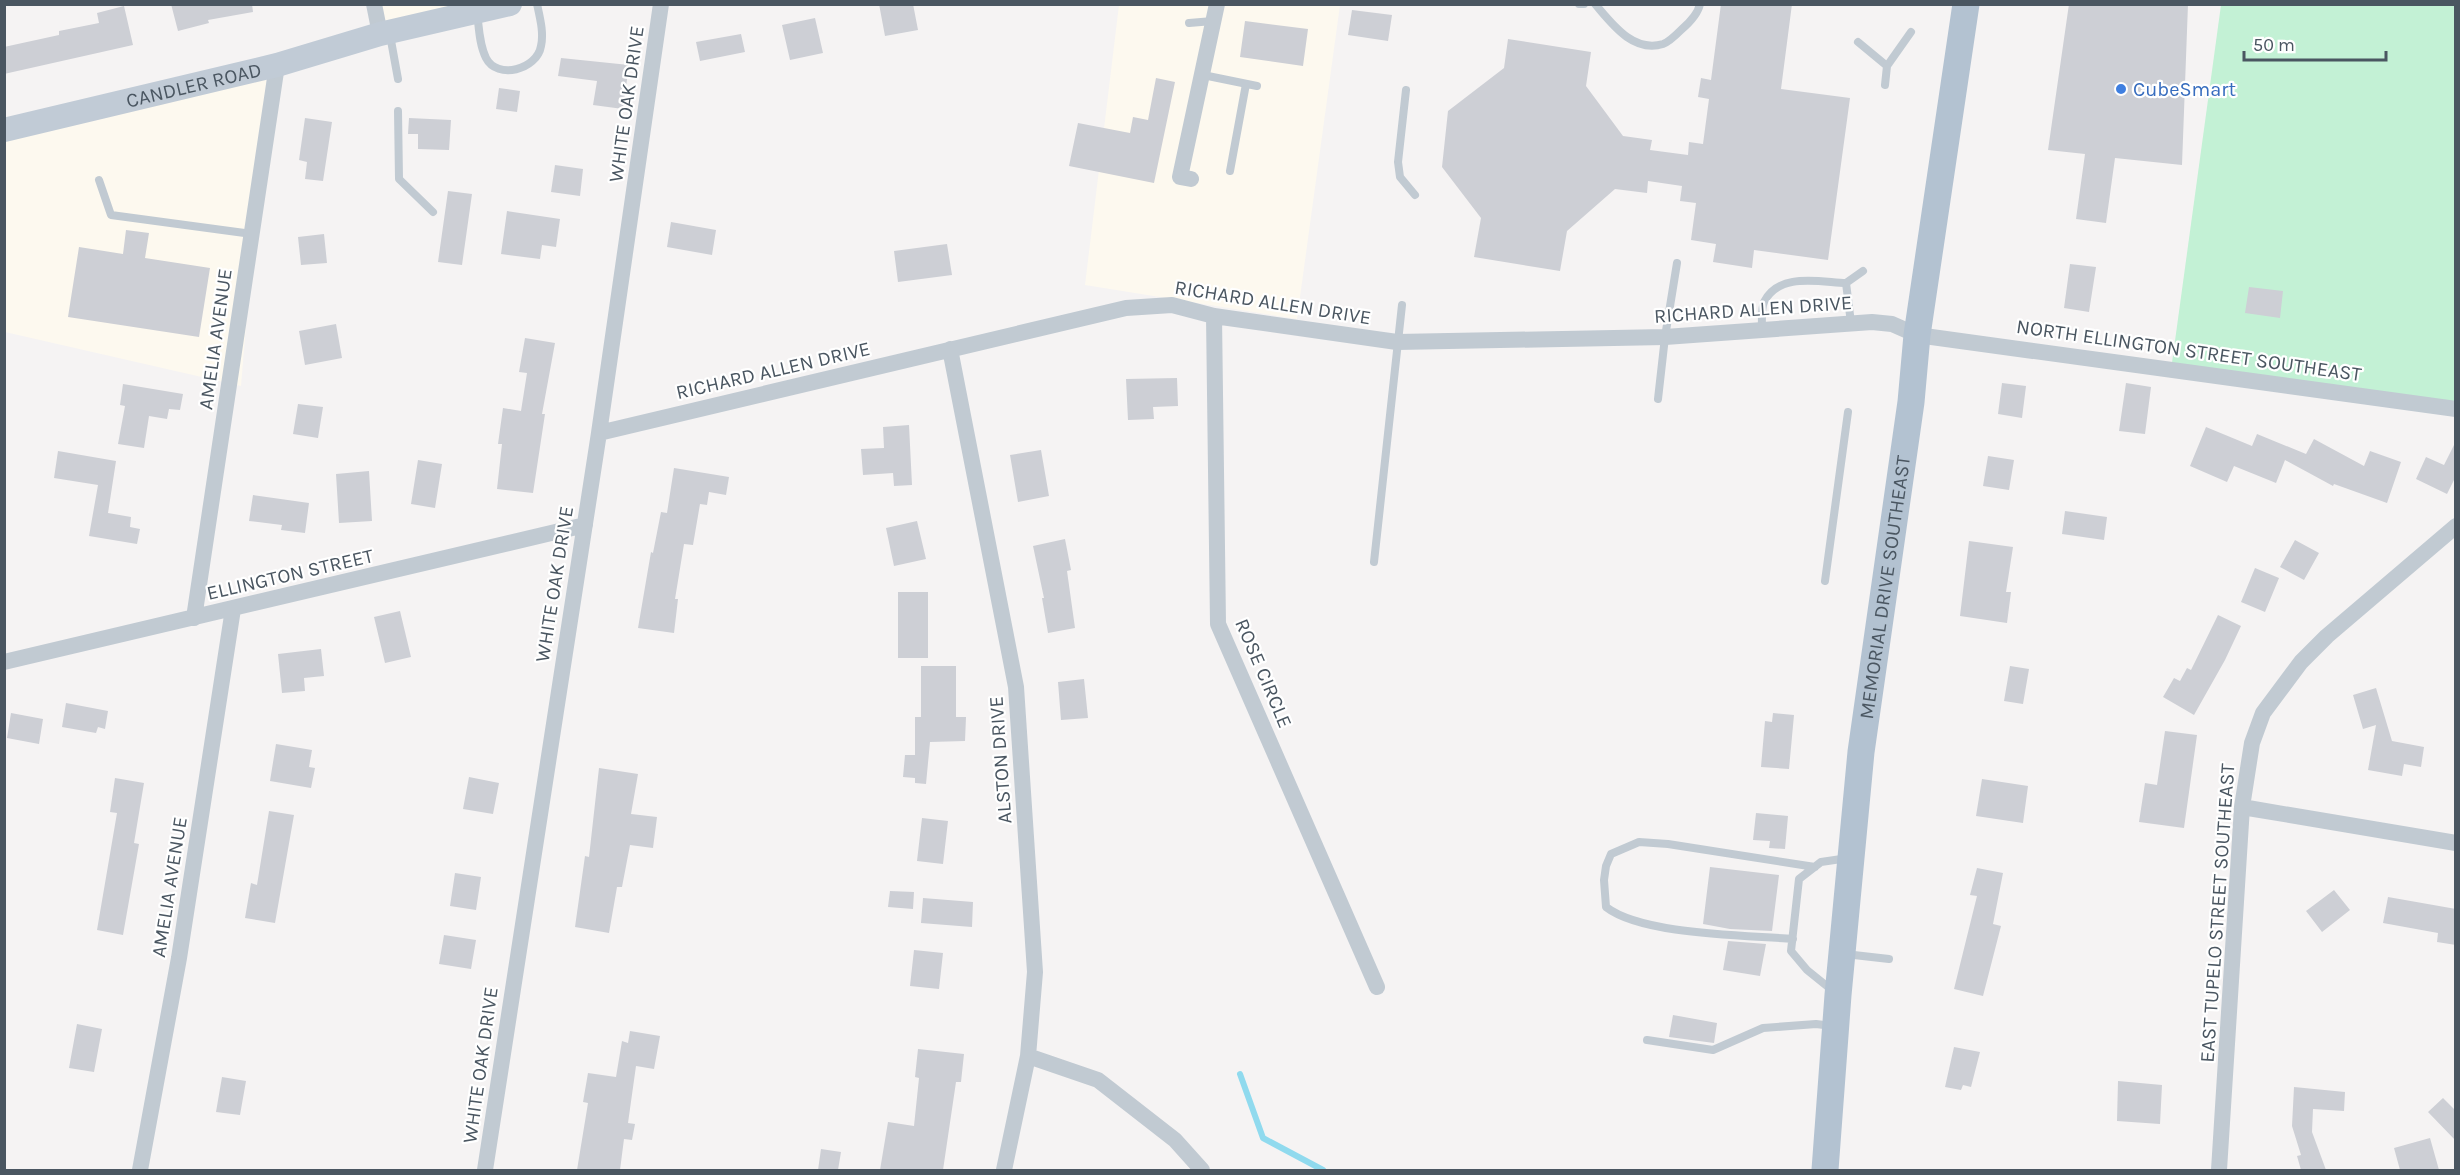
<svg xmlns="http://www.w3.org/2000/svg" width="2460" height="1175" font-family="Karla,sans-serif">
<rect width="100%" height="100%" fill="#f5f3f3"/>
<!-- commercial -->
<path fill="#fdf9ef" d="M372 4 514 5 380 34Z
M1119 5H1340L1297 319 1085 285Z
M267 70 241 386 5 332V126Z"/>
<!-- green -->
<path fill="#c3f1d5" d="M2221 5H2455V409L2171 370Z"/>
<g fill="none" stroke-linecap="round" stroke-linejoin="round">
<!-- stream -->
<path stroke="#90daee" stroke-width="6" d="M1240 1074 1263 1138 1323 1170"/>
</g>
<!-- building -->
<path fill="#cdcfd5" d="M171 4H252L253 12 208 20 209 23 178 31Z
M879 4H913L918 30 885 36Z
M1721 4H1792L1781 89 1850 98 1828 260 1754 250 1752 268 1713 262 1716 244 1691 240 1696 203 1680 201 1682 186 1648 181 1647 193 1615 189 1567 231 1560 271 1474 257 1481 218 1442 167 1448 111 1504 68 1508 39 1591 52 1586 86 1623 136 1652 140 1650 150 1688 155 1689 142 1703 144 1709 99 1698 97 1701 78 1711 80Z
M2069 4H2188L2182 165 2115 158 2106 223 2076 219 2085 154 2048 150Z
M124 6 133 45 4 74V47L59 35V31L99 23 97 13Z
M1352 10 1392 15 1388 41 1348 35Z
M815 18 823 53 790 60 782 25Z
M1245 21 1308 29 1303 66 1240 57Z
M741 34 745 52 700 61 696 42Z
M561 58 629 65 623 109 593 105 597 81 558 76Z
M1156 78 1175 82 1154 183 1069 166 1078 123 1130 133 1133 117 1148 120Z
M499 88 520 91 517 112 496 109Z
M305 118 332 122 323 181 305 179 307 162 299 160Z
M409 118 451 120 449 150 418 149V134H408Z
M555 165 583 169 580 196 551 192Z
M448 191 472 194 462 265 438 262Z
M507 211 560 219 556 247 542 245 540 259 501 254Z
M671 222 716 230 712 255 667 247Z
M126 230 149 233 145 258 210 268 199 337 68 317 79 247 123 254Z
M324 234 327 263 301 265 298 237Z
M947 244 952 275 898 282 894 251Z
M2070 264 2096 267 2089 312 2064 308Z
M2249 287 2283 291 2280 318 2245 313Z
M336 324 342 358 305 365 299 331Z
M525 338 555 343 542 414H545L533 493 497 489 502 444H498L503 408 521 411 527 373 519 372Z
M1177 378 1178 406 1153 407 1154 419 1128 420 1126 379Z
M2002 383 2026 386 2022 418 1998 414Z
M2126 383 2151 387 2145 434 2119 431Z
M123 384 183 394 180 410 169 409 167 419 149 416 144 448 118 444 125 406 120 405Z
M298 404 323 407 318 438 293 434Z
M909 425 912 485 894 486 893 473 863 475 861 449 884 448 883 427Z
M2206 427 2252 446 2257 434 2306 454 2314 439 2364 466 2370 451 2401 462 2387 503 2334 484 2333 486 2285 460 2276 483 2234 466 2227 482 2190 466Z
M2456 441V476L2447 494 2416 479 2426 457 2444 465Z
M1041 450 1049 496 1018 502 1010 455Z
M58 451 116 461 108 513 131 517 130 527 140 529 137 544 89 536 98 485 54 478Z
M1988 456 2014 460 2009 490 1983 486Z
M418 460 442 464 435 508 411 504Z
M674 468 729 477 726 495 709 492 707 505 700 504 693 545 684 544 675 599H678L674 633 638 628 651 552 653 553 661 512 667 513Z
M369 471 372 521 339 523 336 474Z
M253 495 309 503 305 533 281 530 282 525 249 521Z
M2065 511 2107 517 2104 540 2062 534Z
M917 521 926 559 894 566 886 528Z
M1065 539 1071 570 1067 571 1075 628 1048 633 1042 598H1044L1033 546Z
M2295 540 2319 553 2304 580 2280 567Z
M1969 541 2013 547 2006 592H2011L2007 623 1960 616Z
M2255 568 2279 578 2265 612 2241 602Z
M898 592H928V658H898Z
M400 611 411 657 385 663 374 617Z
M2218 615 2241 626 2225 660 2194 715 2163 697 2174 678 2180 681 2187 668 2191 670Z
M321 649 324 676 304 678 305 691 282 693 278 654Z
M921 666H956V717H966L965 741 930 742 926 784 915 783V778L903 777 905 755H915V717H921Z
M2010 666 2029 669 2023 704 2004 701Z
M1084 679 1088 718 1061 720 1058 682Z
M2376 688 2392 741 2424 747 2421 767 2404 764 2402 776 2368 770 2376 725 2363 729 2353 695Z
M66 703 108 711 105 729 98 727 96 733 62 727Z
M11 713 43 719 39 744 7 738Z
M1773 713 1794 715 1789 769 1761 767 1765 721 1772 722Z
M2165 731 2197 735 2184 828 2139 822 2145 783 2157 785Z
M276 744 312 750 309 767 315 768 311 788 270 781Z
M599 768 638 774 631 814 657 817 653 848 630 845 622 887H617L609 933 575 927 585 856 589 857Z
M469 777 499 783 493 814 463 809Z
M115 778 144 783 134 843 139 844 123 935 97 930 117 813 110 812Z
M1982 779 2028 786 2023 823 1976 816Z
M269 811 294 815 275 923 245 918 251 883 257 885Z
M1756 813 1788 816 1785 849 1769 848 1770 841 1753 840Z
M922 818 948 821 943 864 917 861Z
M1710 867 1779 875 1772 931 1730 929 1703 924Z
M1977 868 2003 873 1993 924 2001 926 1983 996 1954 989 1977 896 1970 895Z
M455 873 481 877 476 910 450 906Z
M2334 890 2350 910 2322 932 2306 911Z
M890 891 914 892 913 909 888 907Z
M2388 897 2456 909V945L2437 942 2438 933 2383 923Z
M923 898 973 902 972 927 921 923Z
M444 935 476 940 471 969 439 964Z
M1728 941 1766 944 1760 976 1723 970Z
M914 950 943 953 939 989 910 986Z
M1673 1015 1717 1023 1714 1043 1669 1037Z
M77 1024 102 1029 94 1072 69 1068Z
M630 1031 660 1036 654 1069 636 1066 628 1123 635 1124 632 1140 624 1139 620 1170H577L588 1103 583 1102 588 1073 616 1077 622 1041 628 1043Z
M1954 1047 1980 1052 1971 1087 1963 1085 1961 1090 1945 1087Z
M918 1049 964 1054 961 1082H956L943 1170H880L888 1122 914 1126 919 1078 915 1077Z
M222 1077 246 1081 240 1115 216 1112Z
M2118 1081 2162 1085 2160 1124 2117 1121Z
M2294 1087 2345 1092 2344 1111 2313 1109 2312 1132 2326 1170H2301L2297 1156 2301 1155 2292 1126Z
M2443 1098 2456 1111V1141L2428 1112Z
M2430 1138 2439 1170H2400L2394 1148Z
M821 1149 841 1152 838 1170H818Z"/>
<g fill="none" stroke-linecap="round" stroke-linejoin="round">
<!-- service -->
<path stroke="#c1cad2" stroke-width="8" d="M1579 4H1584
M1595 4C1612 24 1633 53 1663 44 1669 42 1676 35 1681 30 1688 24 1698 14 1700 4
M477 12C479 27 479 44 486 58 497 80 537 70 541 46 544 33 540 18 537 4
M1189 23 1213 21
M390 35 398 79
M1858 42 1887 66
M1203 75 1257 86
M1885 85 1887 66 1911 32
M1406 90 1398 162 1400 177 1415 195
M398 111 399 179 433 212
M1230 171 1246 84
M99 180 111 215 252 234
M1851 323 1846 283 1863 271
M1762 330C1762 322 1761 309 1764 302 1779 272 1819 282 1846 283
M1658 399 1665 337 1677 263
M1374 562 1402 305
M1825 581 1848 412
M1793 939C1745 935 1642 935 1606 907L1604 880 1606 866 1611 854 1639 842 1668 844 1815 867
M1845 954 1889 959
M1833 991 1807 970 1791 951 1799 879 1821 862 1848 858
M1647 1040 1713 1050 1763 1028 1816 1024 1832 1026"/>
<!-- minor -->
<path stroke="#c1cad2" stroke-width="16" d="M374 4 380 34
M1191 179 1180 177 1217 4
M1214 316 1218 624 1377 987
M950 349 1016 687 1035 972 1028 1056 1004 1170
M599 433 1126 308 1172 305 1214 316 1397 342 1665 337 1872 322 1892 324 1917 335 2456 409
M194 618 277 65
M4 662 585 525
M2242 807 2456 843
M1028 1056 1098 1080 1175 1140 1202 1170
M140 1170 179 958 233 609
M485 1170 599 433 661 4
M2219 1170 2242 807 2252 743 2263 713 2301 662 2327 636 2456 526"/>
<!-- secondary -->
<path stroke="#c1cbd6" stroke-width="24" id="s1" d="M4 130 277 65 380 34 510 4"/>
<!-- primary -->
<path stroke="#b3c2d1" stroke-width="27" id="s2" d="M1825 1170 1838 995 1861 752 1911 402 1917 335 1966 4"/>
</g>
<!-- markers -->
<circle fill="#3f7fe0" stroke="#fff" stroke-width="2" cx="2121" cy="89" r="6"/>
<g text-anchor="middle" stroke-width="4.5" stroke-linejoin="round" paint-order="stroke">
<!-- street labels -->
<g font-size="20" fill="#4a5661" stroke="#fff">
<text dy="7" stroke="none"><textPath href="#s1" startOffset="195">CANDLER ROAD</textPath></text>
<text transform="translate(626 104) rotate(-82)" y="7">WHITE OAK DRIVE</text>
<text transform="translate(1273 302) rotate(9)" y="7">RICHARD ALLEN DRIVE</text>
<text transform="translate(1753 309) rotate(-4)" y="7">RICHARD ALLEN DRIVE</text>
<text transform="translate(215 339) rotate(-82)" y="7">AMELIA AVENUE</text>
<text transform="translate(2189 350) rotate(8)" y="7">NORTH ELLINGTON STREET SOUTHEAST</text>
<text transform="translate(773 370) rotate(-13)" y="7">RICHARD ALLEN DRIVE</text>
<text transform="translate(290 574) rotate(-13)" y="7">ELLINGTON STREET</text>
<text transform="translate(554 584) rotate(-81)" y="7">WHITE OAK DRIVE</text>
<text dy="7" stroke="none"><textPath href="#s2" startOffset="586">MEMORIAL DRIVE SOUTHEAST</textPath></text>
<text transform="translate(1264 673) rotate(67)" y="7">ROSE CIRCLE</text>
<text transform="translate(1000 760) rotate(-94)" y="7">ALSTON DRIVE</text>
<text transform="translate(169 887) rotate(-81)" y="7">AMELIA AVENUE</text>
<text transform="translate(2217 913) rotate(-86)" y="7">EAST TUPELO STREET SOUTHEAST</text>
<text transform="translate(480 1065) rotate(-82)" y="7">WHITE OAK DRIVE</text>
</g>
<!-- shop labels -->
<g font-size="20" fill="#366cbe" stroke="#fff" text-anchor="start">
<text x="2133" y="96">CubeSmart</text>
</g>
</g>
<!-- border -->
<rect width="2460" height="1175" fill="none" stroke="#4a5661" stroke-width="12"/>
<!-- scale -->
<path d="M2244 51v9h142v-9" fill="none" stroke="#4a5661" stroke-width="3"/>
<text x="2253" y="51" font-size="18" fill="#4a5661" stroke="#ffffff" stroke-width="4.5" paint-order="stroke">50 m</text>
</svg>
